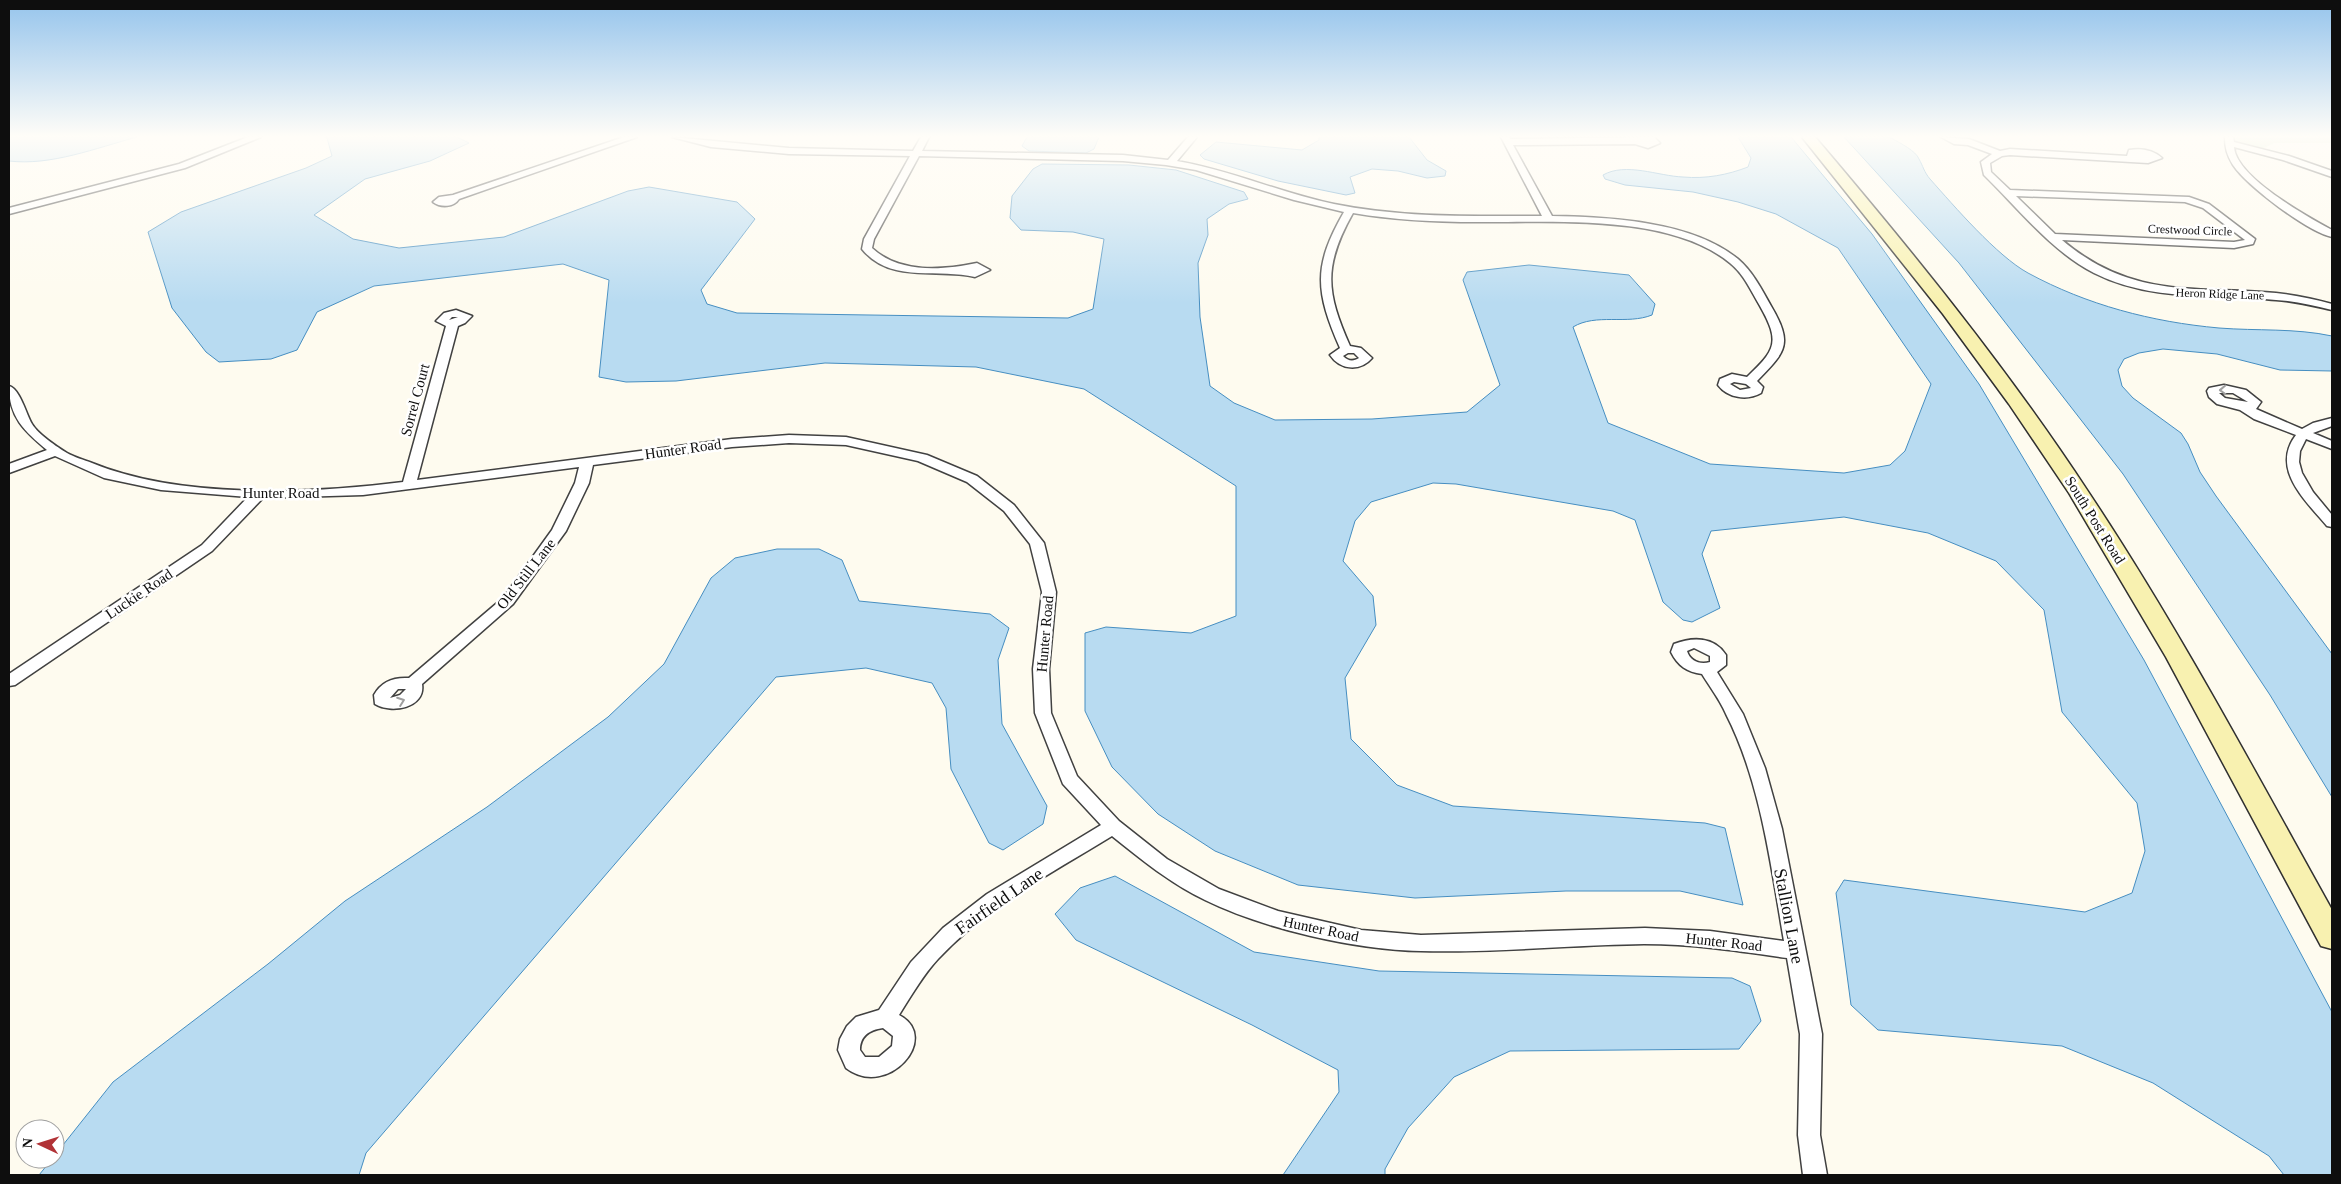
<svg xmlns="http://www.w3.org/2000/svg" width="2341" height="1184" font-family="Georgia,serif">
<rect width="100%" height="100%" fill="#fefbef"/>
<!-- green -->
<path fill="#d1e5bc" d="M2234 137H2332V143H2274L2262 149 2233 142Z"/>
<!-- water -->
<path fill="#b8dbf1" stroke="#468ec1" d="M9 137H137C96 148 51 166 9 161Z
M324 137H457L469 143 430 161 365 179 314 215 353 239 399 248 504 237 628 191 649 187 737 202 755 219 701 290 707 304 737 313 1068 318 1093 309 1104 239 1073 232 1021 230 1010 218 1012 196 1033 169 1042 164 1129 165 1176 170 1244 192 1248 199 1229 204 1207 219 1208 235 1198 263 1200 317 1210 386 1234 403 1275 420 1372 419 1467 412 1500 385 1463 280 1467 272 1529 265 1629 275 1655 304 1652 315C1627 325 1596 313 1573 327L1608 423 1710 464 1844 473 1890 465 1905 451 1931 384 1838 248 1776 214 1738 202 1693 192 1625 185 1605 179 1603 175C1626 162 1658 176 1683 177 1706 179 1727 175 1748 167L1751 158 1738 137H1791L1872 234 1979 384 2144 660 2332 1012V1175H2284L2269 1156 2153 1083 2062 1046 1878 1030 1851 1005 1836 893 1844 880 2085 912 2132 893 2145 851 2137 803 2062 712 2044 610 1996 561 1928 533 1844 517 1711 531 1702 554 1720 608 1692 622 1683 620 1663 602 1635 520 1613 511 1456 484 1433 483 1371 502 1355 521 1343 561 1373 596 1376 625 1345 678 1351 739 1397 785 1453 806 1705 823 1725 828 1743 905 1680 891H1566L1415 898 1298 885 1215 851 1158 814 1112 767 1085 711V633L1106 627 1191 633 1236 616V486L1084 389 976 367 825 363 676 381 626 382 599 377 609 280 563 264 374 286 317 312 297 350 271 359 219 362 206 352 172 308 148 232 181 212 306 168 332 156 327 138Z
M1027 137H1099L1094 149 1086 153 1029 151 1022 146Z
M1319 137H1409L1427 160 1446 171 1445 176 1427 178 1398 171 1372 169 1350 177 1355 193 1346 195 1278 181 1204 159 1200 155 1216 142 1302 150 1319 140Z
M1844 137C1854 137 1885 134 1893 139 1900 143 1916 151 1919 159 1923 166 1924 172 1930 179 1954 206 1997 256 2028 273 2087 305 2152 322 2219 328 2257 331 2295 328 2332 336V371L2280 370 2217 354 2163 349 2139 353 2124 359 2118 370 2122 386 2133 398 2181 433 2188 444 2200 472 2216 496 2332 654V797L2270 695 2123 474 1959 263Z
M777 549H819L842 560 859 601 990 614 1009 628 998 660 1002 724 1047 806 1043 824 1003 850 989 843 951 769 946 708 932 683 866 668 776 677 366 1153 359 1175H39L52 1159H55V1155L113 1082 268 964 345 901 487 807 608 717 664 664 711 578 735 558Z
M1115 876 1254 952 1379 971 1732 978 1750 986 1761 1021 1739 1049 1510 1051 1454 1077 1408 1128 1385 1169V1175H1283L1339 1092 1338 1070 1252 1025 1076 940 1055 914 1080 888Z"/>
<g fill="none" stroke-linecap="round" stroke-linejoin="round">
<!-- street casing -->
<g stroke="#414141" stroke-width="3">
<path id="street" d="M248 137H261L185 168 9 214V208L179 164Z
M624 137H637L459 199C454 207 441 208 433 202L439 197 453 195Z
M672 137 789 148 913 151 921 137H929L922 151 1123 155 1168 160 1188 137H1197L1177 161C1230 170 1281 193 1334 204 1403 218 1472 216 1542 216L1501 137H1509L1511 139 1654 137 1660 143 1648 148 1635 144 1513 145 1552 216C1609 217 1692 221 1738 259 1753 272 1762 290 1771 306 1794 345 1785 352 1757 381L1763 387 1761 393C1747 401 1728 398 1718 385L1720 379 1732 374 1747 377C1775 350 1781 343 1760 306 1751 291 1744 274 1730 263 1669 213 1552 223 1477 222 1435 222 1394 220 1353 213 1323 266 1326 292 1350 346L1361 348 1372 358C1360 372 1340 370 1330 355L1340 348C1315 291 1313 266 1344 212L1294 200 1196 170 1166 165 1123 161 919 156 874 239 872 248C900 274 943 270 977 263L990 270 975 277C938 268 890 284 862 249L864 239 910 156 789 154 711 147ZM1348 353H1354L1359 358C1353 362 1348 361 1343 356ZM1734 382 1746 384 1751 388 1740 390 1730 384Z
M1941 137 1969 139 2000 151 2010 149 2127 156 2129 150C2141 148 2153 150 2162 158L2148 163 2010 155 2002 156 1990 163 1991 172 2010 190 2189 197 2209 204 2255 239 2253 244 2234 248 2062 240C2132 299 2193 286 2276 293 2295 295 2314 299 2332 304V310C2314 306 2295 301 2276 300 2215 294 2151 302 2094 273 2051 251 2018 208 1984 175L1981 162 1992 154 1968 145 1954 144ZM2016 196 2185 202 2203 208 2245 240 2234 242 2055 234Z
M2225 137H2233L2234 142 2289 156 2332 171V177L2283 160 2234 147C2236 177 2308 217 2332 230V237C2308 232 2247 186 2233 165 2227 155 2225 148 2225 137Z
M456 310 472 316 465 323 458 326 417 480 732 439 789 435 846 437 927 455 977 476 1014 505 1044 543 1056 592 1049 669 1051 713 1077 776 1119 821 1167 859 1219 889 1278 911 1361 930 1421 935 1645 928 1710 931 1784 941C1771 867 1761 782 1726 714 1720 700 1710 687 1702 674 1687 672 1678 666 1671 652L1674 644C1692 637 1714 636 1726 655V665L1717 672 1743 714 1765 768 1782 829 1822 1034 1820 1135 1827 1175H1803L1798 1135 1800 1034 1787 958C1739 951 1692 944 1644 944 1570 945 1495 953 1421 951 1356 950 1264 929 1205 900 1171 884 1141 859 1112 836 1052 873 987 906 938 959 923 975 911 996 899 1015 942 1037 888 1100 846 1068L838 1050 840 1039 847 1026 856 1017 879 1010 911 962 943 928 987 894 1101 825 1063 784 1035 713 1033 669 1042 592 1030 544 1004 511 967 482 918 461 846 445 789 443 732 447 593 465 589 483 566 531 513 604 422 684C426 708 391 714 375 704L374 695C381 682 393 677 409 678L503 598 552 530 575 483 579 467 363 495 263 498 212 551 15 685 9 686V674L202 545 248 497 161 490 104 478 55 456 9 473V464L47 450C24 431 9 417 9 386 20 389 26 414 32 424 38 434 57 447 67 453 74 457 84 460 92 463 180 499 310 494 403 482L446 326 436 321 444 313ZM452 317H458L449 320ZM1694 648 1710 656V662C1700 665 1690 661 1687 651ZM398 689H406L400 695 390 698ZM883 1028 893 1036 892 1046 879 1057H865L860 1050C860 1036 869 1030 883 1028Z
M2224 385 2246 390 2261 402 2256 409 2302 429 2313 423 2332 418V426L2313 433 2332 441V449L2306 439 2300 451 2299 462 2302 473 2313 492 2332 515V527L2327 526C2306 501 2270 469 2296 435L2254 419 2240 410 2217 404 2209 397 2207 391 2209 388ZM2219 393H2233L2248 402 2225 398Z"/>
</g>
<!-- secondary casing -->
<g stroke="#303030" stroke-width="3">
<path id="secondary" d="M1802 137H1815C1912 251 2007 368 2089 493 2178 627 2254 770 2332 910V949L2321 946 2166 657 2069 493 2009 404 1943 314Z"/>
</g>
<!-- street -->
<use href="#street" fill="#fff" fill-rule="evenodd"/>
<!-- secondary -->
<use href="#secondary" fill="#f8f1b0" fill-rule="evenodd"/>
</g>
<!-- one-way arrows -->
<defs><path id="oneway-chevron" d="M-2-3.5L2.5 0L-2 3.5" fill="none" stroke-width="1.6" stroke-linecap="round" stroke-linejoin="round" transform="scale(1.25)"/></defs>
<g stroke="#9f9f9f">
<use href="#oneway-chevron" transform="translate(2223 390) rotate(178)"/>
<use href="#oneway-chevron" transform="translate(401 701) rotate(-20)"/>
</g>
<!-- sky -->
<linearGradient id="sky" x2="0" y2="1"><stop stop-color="#95c4ec"/><stop offset="0.45" stop-color="#fffdf8"/><stop offset="1" stop-color="#fffdf8" stop-opacity="0"/></linearGradient>
<rect width="2341" height="303" fill="url(#sky)"/>
<g text-anchor="middle" stroke-width="5" stroke-linejoin="round" paint-order="stroke">
<!-- far-street labels -->
<g font-size="12" fill="#0e0e0e" stroke="#fff">
<text transform="translate(2190 230) rotate(2)" y="4">Crestwood Circle</text>
<text transform="translate(2220 294) rotate(2)" y="4">Heron Ridge Lane</text>
</g>
<!-- street labels -->
<g font-size="15" fill="#0e0e0e" stroke="#fff">
<text transform="translate(415 400) rotate(-75)" y="5">Sorrel Court</text>
<text transform="translate(683 449) rotate(-8)" y="5">Hunter Road</text>
<text x="281" y="498">Hunter Road</text>
<text transform="translate(2095 520) rotate(58)" y="5">South Post Road</text>
<text transform="translate(526 574) rotate(-52)" y="5">Old Still Lane</text>
<text transform="translate(139 594) rotate(-34)" y="5">Luckie Road</text>
<text transform="translate(1045 634) rotate(-85)" y="5">Hunter Road</text>
<text transform="translate(1321 929) rotate(12)" y="5">Hunter Road</text>
<text transform="translate(1724 942) rotate(6)" y="5">Hunter Road</text>
</g>
<!-- near-street labels -->
<g font-size="18" fill="#0e0e0e" stroke="#fff">
<text transform="translate(999 901) rotate(-35)" y="6">Fairfield Lane</text>
<text transform="translate(1789 916) rotate(79)" y="6">Stallion Lane</text>
</g>
</g>
<!-- border -->
<rect width="2341" height="1184" fill="none" stroke="#0e0e0e" stroke-width="20"/>
<!-- north arrow -->
<g transform="translate(40 1144) rotate(274)"><circle r="24" fill="#ffffff" stroke="#9f9f9f"/>
<path d="M0-4L9 19L0 12L-9 19Z" fill="#b13236"/>
<text y="-8" font-size="14" font-weight="bold" text-anchor="middle" fill="#0e0e0e">N</text>
</g>
</svg>
